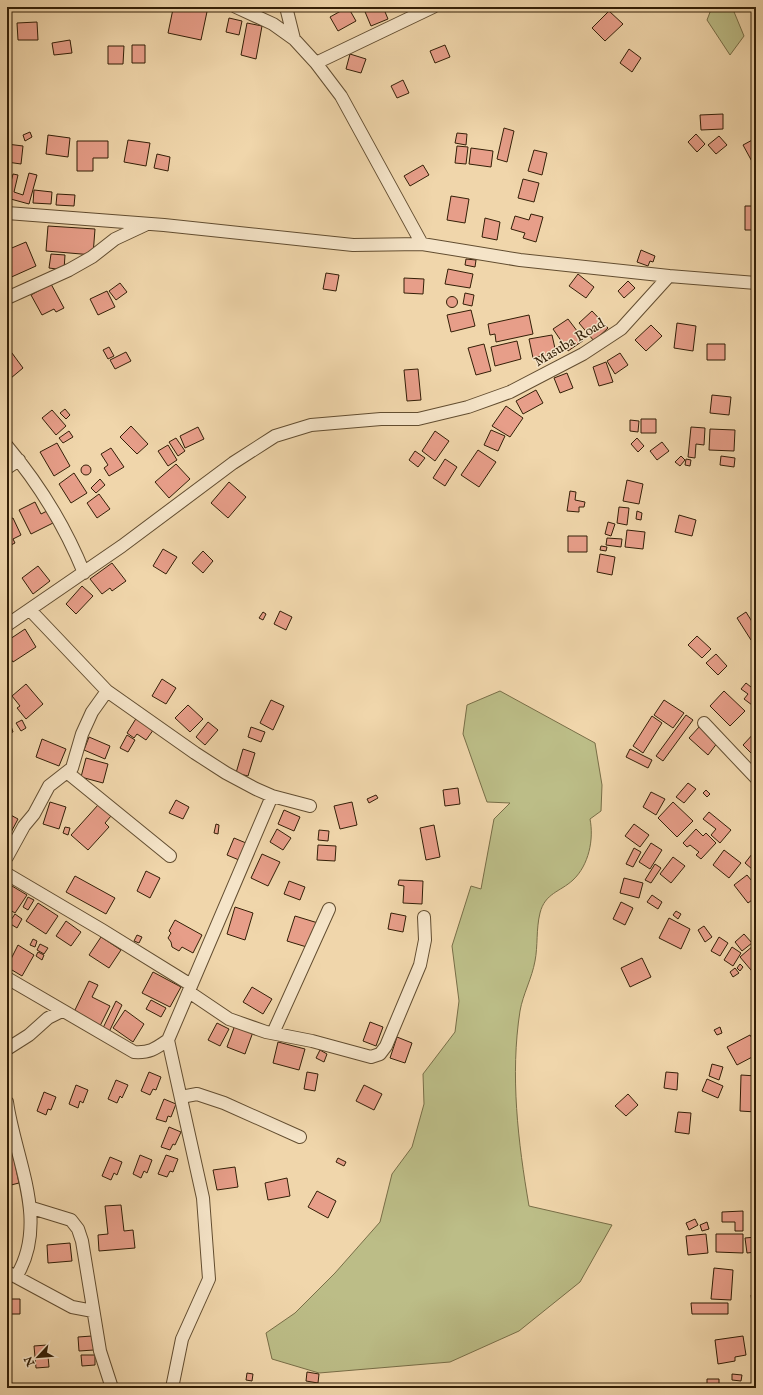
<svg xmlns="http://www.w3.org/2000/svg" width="763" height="1395" font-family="'IM FELL English',serif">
<rect width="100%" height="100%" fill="#f0d6ab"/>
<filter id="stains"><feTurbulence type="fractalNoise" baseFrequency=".005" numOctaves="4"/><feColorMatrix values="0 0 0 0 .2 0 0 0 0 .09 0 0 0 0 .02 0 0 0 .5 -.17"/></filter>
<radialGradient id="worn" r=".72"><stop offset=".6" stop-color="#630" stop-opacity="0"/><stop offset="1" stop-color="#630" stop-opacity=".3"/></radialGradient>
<!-- green -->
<path fill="#bcbd87" stroke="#786e47" d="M712 7H732L744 36 730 55 707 20Z
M500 691 595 743 602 785 601 811 590 819C594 839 589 865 573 880 560 892 545 893 540 913 536 929 538 946 535 961 532 978 523 994 520 1011 510 1075 518 1142 529 1206L612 1225 580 1282 519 1331 450 1362 319 1373 272 1359 266 1333 295 1313 335 1273 380 1222 392 1174 412 1147 424 1104 423 1074 455 1032 459 1001 452 946 471 886 481 889 494 819 510 803 487 802 463 734 467 705Z"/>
<!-- building -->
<path fill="#e79e89" stroke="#331f07" d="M55 7H80V10L55 9Z
M184 7H208L201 40 168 33 173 9 183 11Z
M348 7 356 21 338 31 330 17Z
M363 7H383L388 19 371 26Z
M609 11 623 24 605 41 592 28Z
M229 18 242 21 239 35 226 32Z
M37 22 38 40H18L17 23Z
M247 23 262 26 256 59 241 55Z
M70 40 72 53 54 55 52 43Z
M132 45H145V63H132Z
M445 45 450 57 435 63 430 51Z
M108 46H124L123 64H108Z
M629 49 641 58 632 72 620 63Z
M350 54 366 59 361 73 346 69Z
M403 80 409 93 397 98 391 86Z
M723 114V129L701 130 700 115Z
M504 128 514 131 507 162 497 159Z
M30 132 32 137 25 141 23 135Z
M457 133 467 134 466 145 455 143Z
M696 134 705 144 697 152 688 142Z
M48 135 70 138 68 157 46 154Z
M719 136 727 145 716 154 708 145Z
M756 138V166L755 167 743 145Z
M128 140 150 143 146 166 124 162Z
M77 141H108V158H93V171H77Z
M7 144 23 146 21 164 7 162Z
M457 146 468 147 466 164 455 163Z
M471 148 493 151 491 167 469 164Z
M534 150 547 153 542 175 528 171Z
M157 154 170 157 168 171 154 168Z
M423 165 429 175 410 186 404 176Z
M29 173 37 175 29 204 7 198 13 174 18 175 14 192 23 195Z
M523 179 539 183 534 202 518 198Z
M34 190 52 192 51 204 33 203Z
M57 194 75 195 74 206 56 205Z
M451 196 469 199 465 223 447 220Z
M745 206H756V230H745Z
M531 214 543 217 536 242 523 238 525 233 511 229 515 216 529 220Z
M485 218 500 222 497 240 482 237Z
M48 226 95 229 93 255 46 251Z
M26 242 36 266 7 279V250Z
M641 250 655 256 653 262 650 261 648 266 637 262Z
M51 254 65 255 64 270 49 268Z
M466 259 476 260 475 267 465 265Z
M448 269 473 274 470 288 445 284Z
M326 273 339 275 336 291 323 289Z
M578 274 594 287 586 298 569 286Z
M404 278 424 279 423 294 404 293Z
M628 281 635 288 624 298 618 291Z
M120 283 127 292 116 300 109 291Z
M51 284 64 308 56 312 54 309 42 315 31 295Z
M107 291 115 307 98 315 90 299Z
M465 293 474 295 472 306 463 304Z
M446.5 302a5.5 5.5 0 1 1 11 0a5.5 5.5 0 1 1-11 0Z
M471 310 475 326 451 332 447 315Z
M592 311 608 328 594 341 579 323Z
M529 315 533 334 496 342 495 334 490 335 488 324Z
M568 319 584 340 568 351 553 329Z
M677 323 696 326 693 351 674 348Z
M651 325 662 336 646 351 635 340Z
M552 335 556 353 533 358 529 339Z
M517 341 521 359 495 366 491 347Z
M484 344 491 371 476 375 468 348Z
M707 344H725V360H707Z
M109 347 114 356 108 359 103 350Z
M9 349 23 368 11 378 7 373V351Z
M126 352 131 361 115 369 110 360Z
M620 353 628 365 615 374 607 361Z
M606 362 613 382 599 386 593 367Z
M418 369 421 400 407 401 404 370Z
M567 373 573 388 560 393 554 378Z
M536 390 543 403 523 414 516 401Z
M712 395 731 397 729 415 710 413Z
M506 406 523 418 510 437 492 426Z
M65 409 70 415 66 419 60 413Z
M52 410 66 426 56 435 42 418Z
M641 419H656V433H641Z
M630 420 639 421 638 432 630 431Z
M131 426 148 444 137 454 120 437Z
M198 427 204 439 185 448 180 436Z
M691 427 705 428 704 445 696 444 695 458 688 457Z
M710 429 735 430 734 451 709 450Z
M491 430 505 436 498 451 484 445Z
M69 431 73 437 63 443 59 438Z
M435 431 449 441 435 461 422 451Z
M176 438 185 451 178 456 169 442Z
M637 438 644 446 638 452 631 444Z
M662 442 669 451 657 460 650 451Z
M57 443 70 466 54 476 40 452Z
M168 445 177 460 168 466 158 451Z
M111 448 124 467 109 476 104 468 108 465 101 454Z
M478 450 496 462 479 487 461 475Z
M415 451 425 458 418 467 409 460Z
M681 456 685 460 680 466 675 462Z
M721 456 735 458 734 467 720 465Z
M445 459 457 467 445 486 433 478Z
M686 459 691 460 690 466 685 465Z
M176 464 190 479 169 498 155 482Z
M81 470a5 5 0 1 1 10 0a5 5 0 1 1-10 0Z
M74 473 87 493 71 503 59 484Z
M100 479 105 485 96 493 91 488Z
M627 480 643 484 639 504 623 501Z
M229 482 246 497 228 518 211 503Z
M570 491 576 492 575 500 585 502 584 507H579V512L567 511Z
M99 494 110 509 97 518 87 503Z
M35 502 41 514 47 511 53 523 31 534 19 510Z
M619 507 629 508 627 525 617 523Z
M637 511 642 513 641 520 636 519Z
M679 515 696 520 692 536 675 532Z
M13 518 21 535 13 539 15 543 7 547V520Z
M608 522 615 524 611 536 605 534Z
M627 530 645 532 643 549 625 547Z
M568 536H587V552H568Z
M607 538 622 539 621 547 606 545Z
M601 546 607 547 606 551 600 550Z
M163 549 177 557 166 574 153 566Z
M203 551 213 561 203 573 192 563Z
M600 554 615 557 612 575 597 572Z
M112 563 126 581 112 591 110 588 102 594 90 579Z
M38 566 50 581 33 594 22 578Z
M82 586 93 596 76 614 66 604Z
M280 611 292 617 286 630 274 624Z
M263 612 266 614 263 620 259 618Z
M746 612 756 628V636L751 640 737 618Z
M25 629 36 647 13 662 7 653V641Z
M697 636 711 649 702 658 688 645Z
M716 654 727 666 718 675 706 663Z
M162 679 176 688 166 704 152 696Z
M746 683 756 691V708L744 699 748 694 741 689Z
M26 684 43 704 26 719 17 708 20 706 12 696Z
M724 691 745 711 730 726 710 706Z
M271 700 284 706 273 730 260 723Z
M664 700 684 713 673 728 654 715Z
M188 705 203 719 190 732 175 718Z
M9 712 11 719 9 720 13 732 7 734V713Z
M686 715 693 720 663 761 656 756Z
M652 716 662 723 643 753 633 746Z
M137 717 154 729 146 740 137 734 134 738 127 733Z
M22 720 26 728 21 731 16 723Z
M208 722 218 730 205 745 196 737Z
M700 726 718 742 708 755 689 738Z
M251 727 265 732 261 742 248 737Z
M756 731V758L743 745Z
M127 735 135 740 128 752 120 748Z
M89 737 110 746 105 759 84 750Z
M42 739 66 749 59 766 36 757Z
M243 749 255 753 248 776 236 773Z
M630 749 652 760 648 768 626 757Z
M86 758 108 764 103 783 81 777Z
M688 783 696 789 684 803 676 797Z
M458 788 460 804 445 806 443 790Z
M706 790 710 794 707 797 703 793Z
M651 792 665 799 656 815 643 807Z
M376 795 378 798 369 803 367 799Z
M756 798V807L751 802Z
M176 800 189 807 183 819 169 813Z
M50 802 66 807 59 829 43 824Z
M352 802 357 825 340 829 334 806Z
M673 802 693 821 677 837 658 818Z
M98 805 111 816 105 823 109 827 88 850 71 835Z
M284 810 300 817 294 831 278 824Z
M709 812 731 830 720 843 711 835 716 829 703 819Z
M7 813 18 819 8 838 7 837Z
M216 824 219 825 218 834 214 833Z
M634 824 649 835 640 847 625 836Z
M434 825 440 857 426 860 420 828Z
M65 827 70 828 68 835 63 833Z
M277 829 291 838 283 850 270 842Z
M696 829 703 836 706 833 716 843 701 859 696 855 699 852 690 845 687 847 683 843Z
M319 830 329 831 328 841 318 840Z
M234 838 246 843 239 860 227 855Z
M651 843 662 850 650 869 639 862Z
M318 845 336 846 335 861 317 860Z
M634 848 641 852 633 867 626 864Z
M724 850 741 863 729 878 713 865Z
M262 854 280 862 268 886 251 878Z
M752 854 756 858V864L752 869 745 863Z
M673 857 685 866 671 883 660 874Z
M655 864 661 868 651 883 645 880Z
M146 871 160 878 150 898 137 891Z
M747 875 756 886V897L748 903 734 885Z
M75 876 115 898 106 914 66 892Z
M624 878 643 883 639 898 620 893Z
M399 880 423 881 422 904 403 903 404 886 398 885Z
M289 881 305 887 300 900 284 894Z
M7 883 27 895 15 913 7 908Z
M652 895 662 902 658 909 647 902Z
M28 897 34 900 28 910 23 907Z
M621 902 633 908 625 925 613 919Z
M38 903 58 916 46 934 26 921Z
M235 907 253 913 245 940 227 934Z
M676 911 681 914 678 919 673 915Z
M391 913 406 916 403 932 388 929Z
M15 914 22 919 17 928 9 923Z
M295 916 318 923 310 948 287 941Z
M669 918 690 929 681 949 659 938Z
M175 920 202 935 193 953 182 947 179 951 172 947 171 942 168 938 171 933 169 931Z
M66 921 81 932 71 946 56 936Z
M704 926 712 937 705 942 698 930Z
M744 934 752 943 742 951 735 942Z
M137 935 142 937 139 943 134 941Z
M101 937 121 950 109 968 89 955Z
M719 937 728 943 720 956 711 951Z
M33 939 37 941 35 947 30 945Z
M40 944 48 948 44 954 37 950Z
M18 945 34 955 22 976 7 967Z
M754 945 756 948V976L740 957Z
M732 947 741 953 733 966 724 960Z
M38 952 44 955 42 960 36 956Z
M642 958 651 977 630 987 621 968Z
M740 964 743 967 740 971 737 968Z
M735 968 739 973 733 977 730 972Z
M153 972 181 987 170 1007 142 993Z
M89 981 98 985 92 997 110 1006 100 1026 74 1012Z
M252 987 272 999 263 1014 243 1002Z
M151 1000 166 1008 161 1017 146 1009Z
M116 1001 122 1005 109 1032 103 1028Z
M125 1010 144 1024 133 1042 113 1028Z
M370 1022 383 1027 376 1046 363 1041Z
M217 1023 229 1029 220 1046 208 1040Z
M235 1025 253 1032 245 1054 227 1047Z
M720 1027 722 1033 717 1035 714 1030Z
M750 1035 756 1045V1055L737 1065 727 1047Z
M397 1037 412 1043 405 1063 390 1058Z
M278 1042 305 1049 299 1070 273 1063Z
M320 1050 327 1054 324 1062 316 1058Z
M712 1064 723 1067 719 1080 709 1076Z
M149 1072 161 1077 156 1090 153 1089 150 1095 141 1091Z
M307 1072 318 1074 315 1091 304 1089Z
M666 1072 678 1073 677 1090 664 1088Z
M741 1075 756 1076V1112L740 1111Z
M707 1079 723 1086 718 1098 702 1091Z
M116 1080 128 1085 122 1098 120 1096 117 1103 108 1099Z
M76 1085 88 1090 83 1103 80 1101 78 1108 69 1104Z
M364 1085 382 1094 374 1110 356 1101Z
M44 1092 56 1097 51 1110 48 1109 46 1115 37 1111Z
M628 1094 638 1105 626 1116 615 1106Z
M164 1099 176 1104 171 1117 168 1116 166 1122 156 1119Z
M678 1112 691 1113 689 1134 675 1132Z
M169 1127 181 1132 175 1145 173 1144 170 1150 161 1147Z
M7 1131 10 1151H7Z
M13 1154 19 1183 7 1186V1155Z
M140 1155 152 1160 147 1173 144 1171 141 1178 133 1174Z
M166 1155 178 1159 173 1172 170 1171 167 1177 158 1174Z
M110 1157 122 1162 117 1175 114 1173 111 1180 102 1176Z
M338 1158 346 1162 344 1166 336 1162Z
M235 1167 238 1187 217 1190 213 1170Z
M287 1178 290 1196 268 1200 265 1183Z
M317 1191 336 1201 328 1218 308 1207Z
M121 1205 124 1231 133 1230 135 1248 99 1251 98 1235 108 1234 105 1206Z
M743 1211V1231H735V1222H722V1212Z
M695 1219 698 1225 689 1230 686 1223Z
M707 1222 709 1229 702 1231 700 1225Z
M706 1234 708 1253 688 1255 686 1236Z
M716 1234H743V1253L716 1252Z
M756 1237V1252L747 1253 745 1238Z
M70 1243 72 1261 48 1263 47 1245Z
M714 1268 733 1270 731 1300 711 1299Z
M756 1294V1317L754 1318 751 1295Z
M7 1299H20V1314H7Z
M691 1303H728V1314H692Z
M92 1336 94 1350 79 1351 78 1337Z
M743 1336 746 1355 735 1357V1361L718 1364 715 1340Z
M47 1345 49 1367 36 1368 34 1346Z
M81 1355H95V1365L82 1366Z
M307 1372 319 1374 318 1383 306 1381Z
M247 1373 253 1374 252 1381 246 1380Z
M732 1374 742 1375 741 1381 732 1380Z
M707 1379H719V1388H707Z"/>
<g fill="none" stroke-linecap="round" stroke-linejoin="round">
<!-- street casing -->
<g stroke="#624d30" stroke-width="14">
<path id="street" d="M236 7 273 24 294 39 316 63 341 96 422 244
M286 7 294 39
M316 63 433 7
M7 213 164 225 353 245 422 244 520 260 669 276
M7 298 69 270 92 257 115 239 145 225
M7 446C39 484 65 526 84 573
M7 468 19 460
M30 610 107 691 195 753 226 773 256 789 272 796 310 806
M7 625 122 546 233 463 275 436 311 425 381 419H418L468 407 510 392 583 354 621 329 669 276 756 283
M704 723 756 778
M68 773 170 856
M7 857 24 826 34 814 49 786 72 768 82 734 92 712 107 691
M7 874 102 930 191 985
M7 978 134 1052C150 1053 155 1049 168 1040L272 796
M189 992 229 1019 266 1032 312 1041 371 1057 380 1054 386 1046 420 965 425 940 424 917
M273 1033 329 909
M168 1040 203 1198 209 1279 182 1339 172 1388
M7 1049 29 1035 48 1018 62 1011
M181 1097 197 1094 224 1103 300 1137
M7 1102C15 1159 50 1222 16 1277
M32 1208 71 1220 78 1229 82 1241 100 1351 112 1388
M7 1272 72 1307 93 1311"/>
</g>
<!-- street -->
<use href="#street" stroke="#f5e4c8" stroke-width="12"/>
</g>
<g text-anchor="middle" stroke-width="3" stroke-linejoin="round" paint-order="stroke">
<!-- street labels -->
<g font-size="14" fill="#331f07" stroke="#f5e4c8">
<text transform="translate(569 342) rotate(-31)" y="5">Masuba Road</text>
</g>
</g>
<!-- margin -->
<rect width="763" height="1395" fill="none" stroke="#f0d6ab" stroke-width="24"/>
<rect x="8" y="8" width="747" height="1379" fill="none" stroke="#331f07" stroke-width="2"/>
<rect x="12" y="12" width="739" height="1371" fill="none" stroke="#331f07"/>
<!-- north arrow -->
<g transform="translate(38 1357) rotate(244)" stroke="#f5e4c8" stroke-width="3" paint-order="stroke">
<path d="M0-3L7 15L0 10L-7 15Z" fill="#331f07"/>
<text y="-6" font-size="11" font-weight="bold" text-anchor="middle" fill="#331f07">N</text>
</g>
<rect width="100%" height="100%" filter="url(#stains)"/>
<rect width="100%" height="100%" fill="url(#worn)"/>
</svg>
